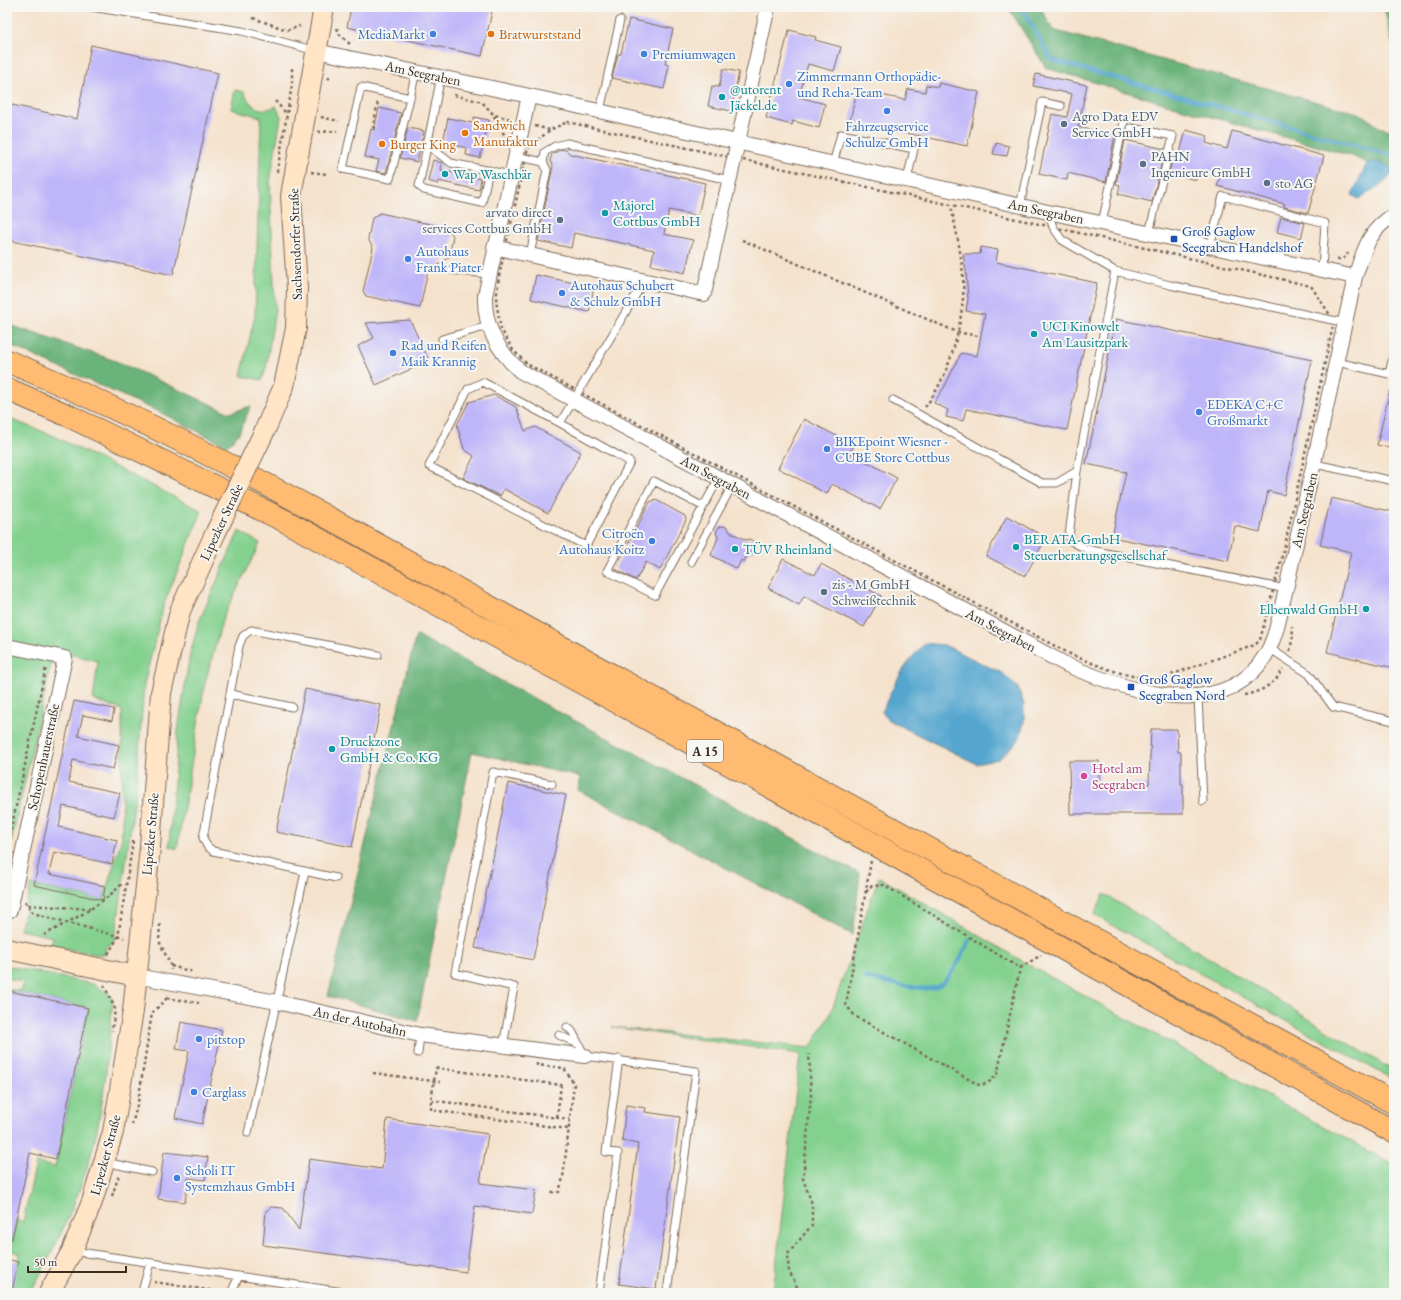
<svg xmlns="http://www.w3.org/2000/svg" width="1401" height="1300" font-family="'EB Garamond',serif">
<rect width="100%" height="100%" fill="#f6f6f2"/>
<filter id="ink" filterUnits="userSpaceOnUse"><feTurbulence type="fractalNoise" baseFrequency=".025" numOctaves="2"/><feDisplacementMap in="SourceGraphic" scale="8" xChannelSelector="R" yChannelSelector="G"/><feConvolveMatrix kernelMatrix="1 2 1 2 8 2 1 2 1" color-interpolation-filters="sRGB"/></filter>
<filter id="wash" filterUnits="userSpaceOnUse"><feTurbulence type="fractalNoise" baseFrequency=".012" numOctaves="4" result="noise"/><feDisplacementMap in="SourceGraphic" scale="16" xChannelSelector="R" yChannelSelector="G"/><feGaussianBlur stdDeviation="0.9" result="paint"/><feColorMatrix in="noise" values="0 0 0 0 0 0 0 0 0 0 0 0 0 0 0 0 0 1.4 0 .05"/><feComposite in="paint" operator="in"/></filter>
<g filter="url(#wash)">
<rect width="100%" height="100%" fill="#f5e2cc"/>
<!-- green -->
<path fill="#84d18f" stroke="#607e56" d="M235 90 244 92C250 107 261 114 276 106L281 117 270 182 275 309 266 369 262 380 241 376 255 315 261 117 231 109Z
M7 418 52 435 202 511 164 604 144 684 136 791 117 926 113 943 106 946 105 955 95 954 51 946 53 937 20 930 31 885 103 900 122 838V710L93 700 98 661 54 651 7 862Z
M239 531 260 543 223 618 205 683 177 849 169 846 178 730 189 659 198 624Z
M879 877 1036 969 1394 1165V1293H773L800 1054 612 1027 810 1048 830 1015Z
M1104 894 1394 1071V1080L1094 915Z
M8 966 93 984 108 993 113 1000C108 1050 105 1102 92 1151 78 1201 56 1247 30 1293H7V1272L15 1274 20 1253 9 1251 16 1220 23 1222 36 1163 55 1167 88 1008 9 991 7 1000V989L21 991 23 982 7 978Z"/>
<!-- forest -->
<path fill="#6bb37a" stroke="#536e4c" d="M1008 7H1040L1053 30 1361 114 1379 127 1394 131V176L1352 156 1190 111 1046 68Z
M1384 7H1394V51Z
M7 324 116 361 230 413 251 406 238 435 227 446 159 412 7 344Z
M416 635 860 874 853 935 578 790 580 777 472 752 417 1021 328 996Z"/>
<!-- water -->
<path fill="#54a6cf" stroke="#486876" d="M1371 162H1380L1391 168 1392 175 1379 187 1358 199 1352 195 1367 163Z
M925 643 944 645 1004 674 1018 688 1024 704V722L1019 740 999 759 977 764 888 720 882 712C894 683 903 666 925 643Z"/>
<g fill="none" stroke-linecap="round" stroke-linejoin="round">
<!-- stream -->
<path stroke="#54a6cf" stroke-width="4" d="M1021 7 1052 60 1394 156
M866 978C881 981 919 991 933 988 949 985 963 953 970 940"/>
</g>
<g id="blocks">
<!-- building -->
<path fill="#bfb6f9" d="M351 7H493L482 56 347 27Z
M629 19 673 29 665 64 669 65 664 89 612 78 618 54H621Z
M789 30 816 37 815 40 841 47 834 71 808 64 799 97 825 104 819 128 793 121 792 125 766 118Z
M91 45 218 73 173 275 7 240V104L77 119Z
M723 69 739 72 731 111 708 106 712 86 719 87Z
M1036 74 1087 85 1078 127 1115 135 1106 182 1068 173 1067 180 1039 174 1052 114 1067 117 1072 94 1033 86Z
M939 83 979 92 967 146 850 121 857 90 905 100 908 89 925 92 926 85 938 87Z
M379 108 401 113 386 173 376 171 379 160 365 157 371 129 374 130Z
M474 117 489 120 480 158 466 155 467 148 443 142 448 118 473 123Z
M408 128 424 131 417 162 400 158Z
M1186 130 1208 136 1206 143 1227 149 1232 131 1324 156 1308 213 1284 207 1285 204 1217 186 1220 177 1198 171 1196 180 1169 173 1174 152 1180 153Z
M1125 140 1165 149 1152 202 1118 194 1120 185 1116 184Z
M996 143 1009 146 1007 156 993 154Z
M562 149 566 150 570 154 705 183 698 216 669 210 664 234 693 240 685 273 651 265 654 250 574 233 571 248 538 241 553 166 550 161 552 154Z
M433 160 442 163 441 170 481 179 479 190 438 181V184L428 181Z
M380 213 448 228 453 236 449 257 439 264 437 272 428 270 420 308 366 296 363 291 373 248 368 239 372 218Z
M1281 217 1305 223 1301 238 1277 232Z
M981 247 998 250 996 262 1097 283 1067 430 966 409 963 421 946 417 948 410 934 403 945 386 961 353 977 356 985 314 966 311 968 299 966 271 963 254H980Z
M536 275 594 287 589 312 531 299Z
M1116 319 1312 360 1284 495 1268 491 1260 532 1235 526 1228 561 1112 537 1126 472 1086 464Z
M410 320 429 361 376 385 358 346 374 338 366 323Z
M1390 391H1394V449L1377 445Z
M494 395 516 407 525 431 535 427 581 452 548 513 504 489 500 496 463 478 474 456 464 449 457 425 469 402Z
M804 419 854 445 850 453 897 478 880 509 832 484 827 494 778 468Z
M1331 498 1394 512V668L1327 652 1351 552 1320 545Z
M656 500 685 516 686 520 660 570 646 562 636 580 615 569 650 502Z
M1007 516 1046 538 1025 576 986 556Z
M724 526 728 528 730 532 746 540 750 539 754 542 757 546 754 551 748 553 744 562 741 560 737 569 711 555 718 538 716 532 719 527Z
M783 559 815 575 821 564 881 596 864 627 804 596 799 605 768 588Z
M305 689 381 705 352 847 276 832Z
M74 701 114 709 112 721 83 715 78 736 119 745 113 769 73 760 69 782 120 793 114 817 63 806 59 827 117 840 112 864 54 852 49 874 105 886 103 900 34 885Z
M1151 729H1177L1178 752H1181V784H1183V814H1070L1069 761H1099V784H1149Z
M508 783 566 795 533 960 475 948Z
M9 991 88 1008 56 1159 30 1153 12 1239 7 1238V1000Z
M181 1022 222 1030 202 1124 175 1118 189 1051 176 1049Z
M626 1105 646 1108 645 1112 680 1117 656 1289 619 1284 638 1144 622 1141Z
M387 1119 488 1134 480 1183 536 1190 532 1214 475 1206 466 1272 263 1245 266 1211 271 1207 283 1208 299 1230 309 1159 382 1169Z
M164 1152 208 1157 205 1180 188 1178 185 1202 158 1199Z
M7 1259 18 1262 12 1291H7Z"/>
</g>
</g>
<g filter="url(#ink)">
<use href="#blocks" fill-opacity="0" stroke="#7c6a5b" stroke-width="1"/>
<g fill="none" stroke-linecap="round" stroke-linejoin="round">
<!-- lane casing -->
<g stroke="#7c6a5b" stroke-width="9">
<path id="lane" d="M91 7 242 31 316 51
M441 76 419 186 424 190 482 203 489 170
M361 87 410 98 390 179 343 169Z
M410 98 416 71
M600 111 620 20
M1131 128 1173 136 1149 233
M426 144 451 163 511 175
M516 156 543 162 545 152 555 146 567 143 729 180
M833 164 841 134 914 149 907 180
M1020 206 1042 102 1061 106
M1048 212 1053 227 1062 240 1115 271 1077 471 1069 536 1071 541 1086 549 1286 589
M1102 223 1124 122
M1210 246 1223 196 1325 223 1322 270
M530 255 547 170 543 162
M451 270 488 274
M1115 271 1170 285 1346 323
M442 339 488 326
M1337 362 1389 374 1394 352
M893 400 1042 483H1057L1077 471
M560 423 483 382 468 389 429 466 586 546 630 462 560 423 644 281
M1315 464 1394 481
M702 506 654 481 607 571 655 595 719 478
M691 562 732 486
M1269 648 1309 674 1333 707 1394 721
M231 694 292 707
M1198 697 1203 801
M336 878 213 851 207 846 203 838 239 646 243 636 251 630 378 655
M567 1027 572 1031 585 1056 696 1071 667 1293
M559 1035 578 1044
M503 1046 514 987 455 973 493 772 552 784
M418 1053 420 1035
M248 1133 305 872
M105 1162 152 1172
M73 1251 350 1293
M143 1288 150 1263
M231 1293 239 1276
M599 1293 618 1153 606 1152 619 1059"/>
</g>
<!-- street casing -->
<g stroke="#7c6a5b" stroke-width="16">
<path id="street" d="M316 51 572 105 1048 212 1355 277
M529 96 485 296C484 326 498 351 520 371L1067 665C1125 690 1223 725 1265 656 1277 637 1280 611 1286 589L1355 277C1364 251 1368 230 1394 215
M494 247 704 294 768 7
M7 646 65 658 10 910 7 909
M136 976 277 1002 420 1035 585 1056"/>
</g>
<!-- secondary casing -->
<g stroke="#7c6a5b" stroke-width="22">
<path id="secondary" d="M265 430 284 386 296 328 297 288 291 196 324 7
M7 949 136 976
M49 1293 72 1251 92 1202 113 1132 133 1011 150 847 161 693 180 611 216 532"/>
</g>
<!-- highway casing -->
<g stroke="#7c6a5b" stroke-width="24">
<path id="highway" d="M7 361C221 450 421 570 624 682 880 823 1137 963 1394 1103
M7 389 69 416 285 521 617 702 1394 1132"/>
</g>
<!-- path -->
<path stroke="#7c6a5b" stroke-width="2.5" stroke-dasharray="3 3" stroke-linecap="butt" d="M253 18 287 30 300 26
M337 28 340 35 350 44
M328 79 332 75
M454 95 482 102 494 115 511 119
M275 101 286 113
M494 116 506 138
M321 117 339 121
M567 122 1053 227 1311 286 1334 321 1284 549 1260 640 1255 645 1159 679C1129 679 1099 666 1072 655L527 364 513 350 501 329 496 301 499 276 528 148 550 130Z
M535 126 550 130
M375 128 373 127 378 101
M318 132 337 131
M277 172 292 85V66
M311 172 326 174
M742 240 957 332 978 336
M1337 260 1346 257 1348 253
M925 407C948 378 960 334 963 298 965 268 957 235 951 206
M1290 651 1293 635 1292 626
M1244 695C1261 692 1275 684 1283 669
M7 848 46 667
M871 861 846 1005 855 1016 979 1085 988 1083 997 1075 1020 968
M866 892 872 886 884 885 1020 968 1041 955
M25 901 33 913 124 938
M28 905 90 909
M160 924 159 941 171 966V970
M44 935C72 920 99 907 122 884
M108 954 118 937 133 841
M171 966 193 972
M104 985 115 1009 112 1031
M167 998 199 1003
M537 1063V1065L564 1068 574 1084 563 1178 559 1192H550
M373 1073 440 1082
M431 1101V1110L568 1129
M557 1117 561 1085 436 1068 431 1101H438L551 1117 569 1119
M132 1125 138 1102 152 1013 167 998 168 995
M112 1196 119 1175
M154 1282 222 1292
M800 1293 789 1271 787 1255 812 1225V1204L803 1179 811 1096 809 1054"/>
<!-- lane -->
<use href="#lane" stroke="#fff" stroke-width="7"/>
<!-- street -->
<use href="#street" stroke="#fff" stroke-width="14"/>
<!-- secondary -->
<use href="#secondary" stroke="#ffe4c6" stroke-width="20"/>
<!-- highway -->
<use href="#highway" stroke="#febb71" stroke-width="22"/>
<!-- secondary-bridge casing -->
<g stroke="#7c6a5b" stroke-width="22" stroke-linecap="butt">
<path id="secondary-bridge" d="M216 532 265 430"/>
</g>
<!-- secondary-bridge -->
<use href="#secondary-bridge" stroke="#ffe4c6" stroke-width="20"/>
</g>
</g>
<!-- markers -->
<g fill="#3f7fe0" stroke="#f6f6f2" stroke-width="1.5">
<circle cx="433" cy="34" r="4"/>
<circle cx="644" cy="54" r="4"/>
<circle cx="789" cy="84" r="4"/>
<circle cx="887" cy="111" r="4"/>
<circle cx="408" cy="259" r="4"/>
<circle cx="562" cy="293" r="4"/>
<circle cx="393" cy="353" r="4"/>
<circle cx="1199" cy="412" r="4"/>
<circle cx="827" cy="449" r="4"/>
<circle cx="652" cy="541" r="4"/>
<circle cx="199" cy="1039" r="4"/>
<circle cx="194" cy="1092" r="4"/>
<circle cx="177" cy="1178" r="4"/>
</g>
<g fill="#e8710a" stroke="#f6f6f2" stroke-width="1.5">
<circle cx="491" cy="34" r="4"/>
<circle cx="465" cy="133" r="4"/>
<circle cx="382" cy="144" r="4"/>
</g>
<g fill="#0f9aa8" stroke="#f6f6f2" stroke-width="1.5">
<circle cx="722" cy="97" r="4"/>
<circle cx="445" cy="174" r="4"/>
<circle cx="605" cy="213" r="4"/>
<circle cx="1034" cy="334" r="4"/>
<circle cx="1016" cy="547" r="4"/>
<circle cx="735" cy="549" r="4"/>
<circle cx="1366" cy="609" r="4"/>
<circle cx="332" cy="749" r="4"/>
</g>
<g fill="#5c6f8a" stroke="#f6f6f2" stroke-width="1.5">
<circle cx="1064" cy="124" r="4"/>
<circle cx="1143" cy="164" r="4"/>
<circle cx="1267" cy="183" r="4"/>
<circle cx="560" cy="220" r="4"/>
<circle cx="824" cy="592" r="4"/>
</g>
<g fill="#1a4fb4" stroke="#f6f6f2" stroke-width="1.5">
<rect x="1170" y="235" width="8" height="8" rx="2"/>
<rect x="1127" y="683" width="8" height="8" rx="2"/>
</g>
<circle fill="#d1479c" stroke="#f6f6f2" stroke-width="1.5" cx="1084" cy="776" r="4"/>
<g text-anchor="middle" stroke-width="4" stroke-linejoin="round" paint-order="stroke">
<!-- shield labels -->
<rect fill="#f6f6f2" stroke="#73675e" stroke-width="1" x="687" y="740" width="36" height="22" rx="3"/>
<g font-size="13" font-weight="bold" fill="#3b2a1e">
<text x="705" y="756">A 15</text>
</g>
<!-- shop labels -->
<g font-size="14" fill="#366cbe" stroke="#f6f6f2" text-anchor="start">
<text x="425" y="39" text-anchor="end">MediaMarkt</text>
<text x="652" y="59">Premiumwagen</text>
<text x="797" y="81">Zimmermann Orthopädie-<tspan x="797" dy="16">und Reha-Team</tspan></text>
<text x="887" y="131" text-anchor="middle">Fahrzeugservice<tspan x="887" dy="16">Schulze GmbH</tspan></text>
<text x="416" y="256">Autohaus<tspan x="416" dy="16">Frank Piater</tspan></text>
<text x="570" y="290">Autohaus Schubert<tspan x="570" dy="16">&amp; Schulz GmbH</tspan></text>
<text x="401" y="350">Rad und Reifen<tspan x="401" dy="16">Maik Krannig</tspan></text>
<text x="1207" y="409">EDEKA C+C<tspan x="1207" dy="16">Großmarkt</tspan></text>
<text x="835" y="446">BIKEpoint Wiesner -<tspan x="835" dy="16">CUBE Store Cottbus</tspan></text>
<text x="644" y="538" text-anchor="end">Citroën<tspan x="644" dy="16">Autohaus Koitz</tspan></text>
<text x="207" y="1044">pitstop</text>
<text x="202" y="1097">Carglass</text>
<text x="185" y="1175">Scholi IT<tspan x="185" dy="16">Systemzhaus GmbH</tspan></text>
</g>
<!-- food labels -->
<g font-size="14" fill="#c56008" stroke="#f6f6f2" text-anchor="start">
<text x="499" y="39">Bratwurststand</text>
<text x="473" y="130">Sandwich<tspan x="473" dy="16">Manufaktur</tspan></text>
<text x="390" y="149">Burger King</text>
</g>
<!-- street labels -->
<g font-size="14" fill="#3b2a1e" stroke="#f6f6f2">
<text transform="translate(423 73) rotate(12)" y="5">Am Seegraben</text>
<text transform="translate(1046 211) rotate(12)" y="5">Am Seegraben</text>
<text transform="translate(295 244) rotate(-92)" y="5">Sachsendorfer Straße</text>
<text transform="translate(716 477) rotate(28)" y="5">Am Seegraben</text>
<text transform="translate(1304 510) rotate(-77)" y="5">Am Seegraben</text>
<text transform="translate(221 522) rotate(-65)" y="5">Lipezker Straße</text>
<text transform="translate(1001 630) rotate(28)" y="5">Am Seegraben</text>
<text transform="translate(43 757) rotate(-78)" y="5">Schopenhauerstraße</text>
<text transform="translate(150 834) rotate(-85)" y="5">Lipezker Straße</text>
<text transform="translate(360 1021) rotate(13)" y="5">An der Autobahn</text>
<text transform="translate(105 1155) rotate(-75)" y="5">Lipezker Straße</text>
</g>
<!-- culture labels -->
<g font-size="14" fill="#0d838f" stroke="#f6f6f2" text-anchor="start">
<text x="730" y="94">@utorent<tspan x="730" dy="16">Jäckel.de</tspan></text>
<text x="453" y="179">Wap Waschbär</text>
<text x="613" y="210">Majorel<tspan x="613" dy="16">Cottbus GmbH</tspan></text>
<text x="1042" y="331">UCI Kinowelt<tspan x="1042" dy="16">Am Lausitzpark</tspan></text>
<text x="1024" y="544">BERATA-GmbH<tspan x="1024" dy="16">Steuerberatungsgesellschaf</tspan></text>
<text x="743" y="554">TÜV Rheinland</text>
<text x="1358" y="614" text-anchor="end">Elbenwald GmbH</text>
<text x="340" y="746">Druckzone<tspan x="340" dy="16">GmbH &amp; Co. KG</tspan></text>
</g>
<!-- service labels -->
<g font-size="14" fill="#4e5e75" stroke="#f6f6f2" text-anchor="start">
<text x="1072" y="121">Agro Data EDV<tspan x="1072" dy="16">Service GmbH</tspan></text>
<text x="1151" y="161">PAHN<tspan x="1151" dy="16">Ingenieure GmbH</tspan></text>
<text x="1275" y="188">sto AG</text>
<text x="552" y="217" text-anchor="end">arvato direct<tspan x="552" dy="16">services Cottbus GmbH</tspan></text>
<text x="832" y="589">zis - M GmbH<tspan x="832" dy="16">Schweißtechnik</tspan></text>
</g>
<!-- transit labels -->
<g font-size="14" fill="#164399" stroke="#f6f6f2" text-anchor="start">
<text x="1182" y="236">Groß Gaglow<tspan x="1182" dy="16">Seegraben Handelshof</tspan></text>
<text x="1139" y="684">Groß Gaglow<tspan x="1139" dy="16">Seegraben Nord</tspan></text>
</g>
<!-- hotel labels -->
<g font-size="14" fill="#b23c85" stroke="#f6f6f2" text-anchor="start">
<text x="1092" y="773">Hotel am<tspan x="1092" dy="16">Seegraben</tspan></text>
</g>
</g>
<!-- margin -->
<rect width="1401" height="1300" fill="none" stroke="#f6f6f2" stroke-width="24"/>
<!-- scale -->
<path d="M28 1266v6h98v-6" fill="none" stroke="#3b2a1e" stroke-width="2"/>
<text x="34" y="1266" font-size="12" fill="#3b2a1e" stroke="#f6f6f2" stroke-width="3" paint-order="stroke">50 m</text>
</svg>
